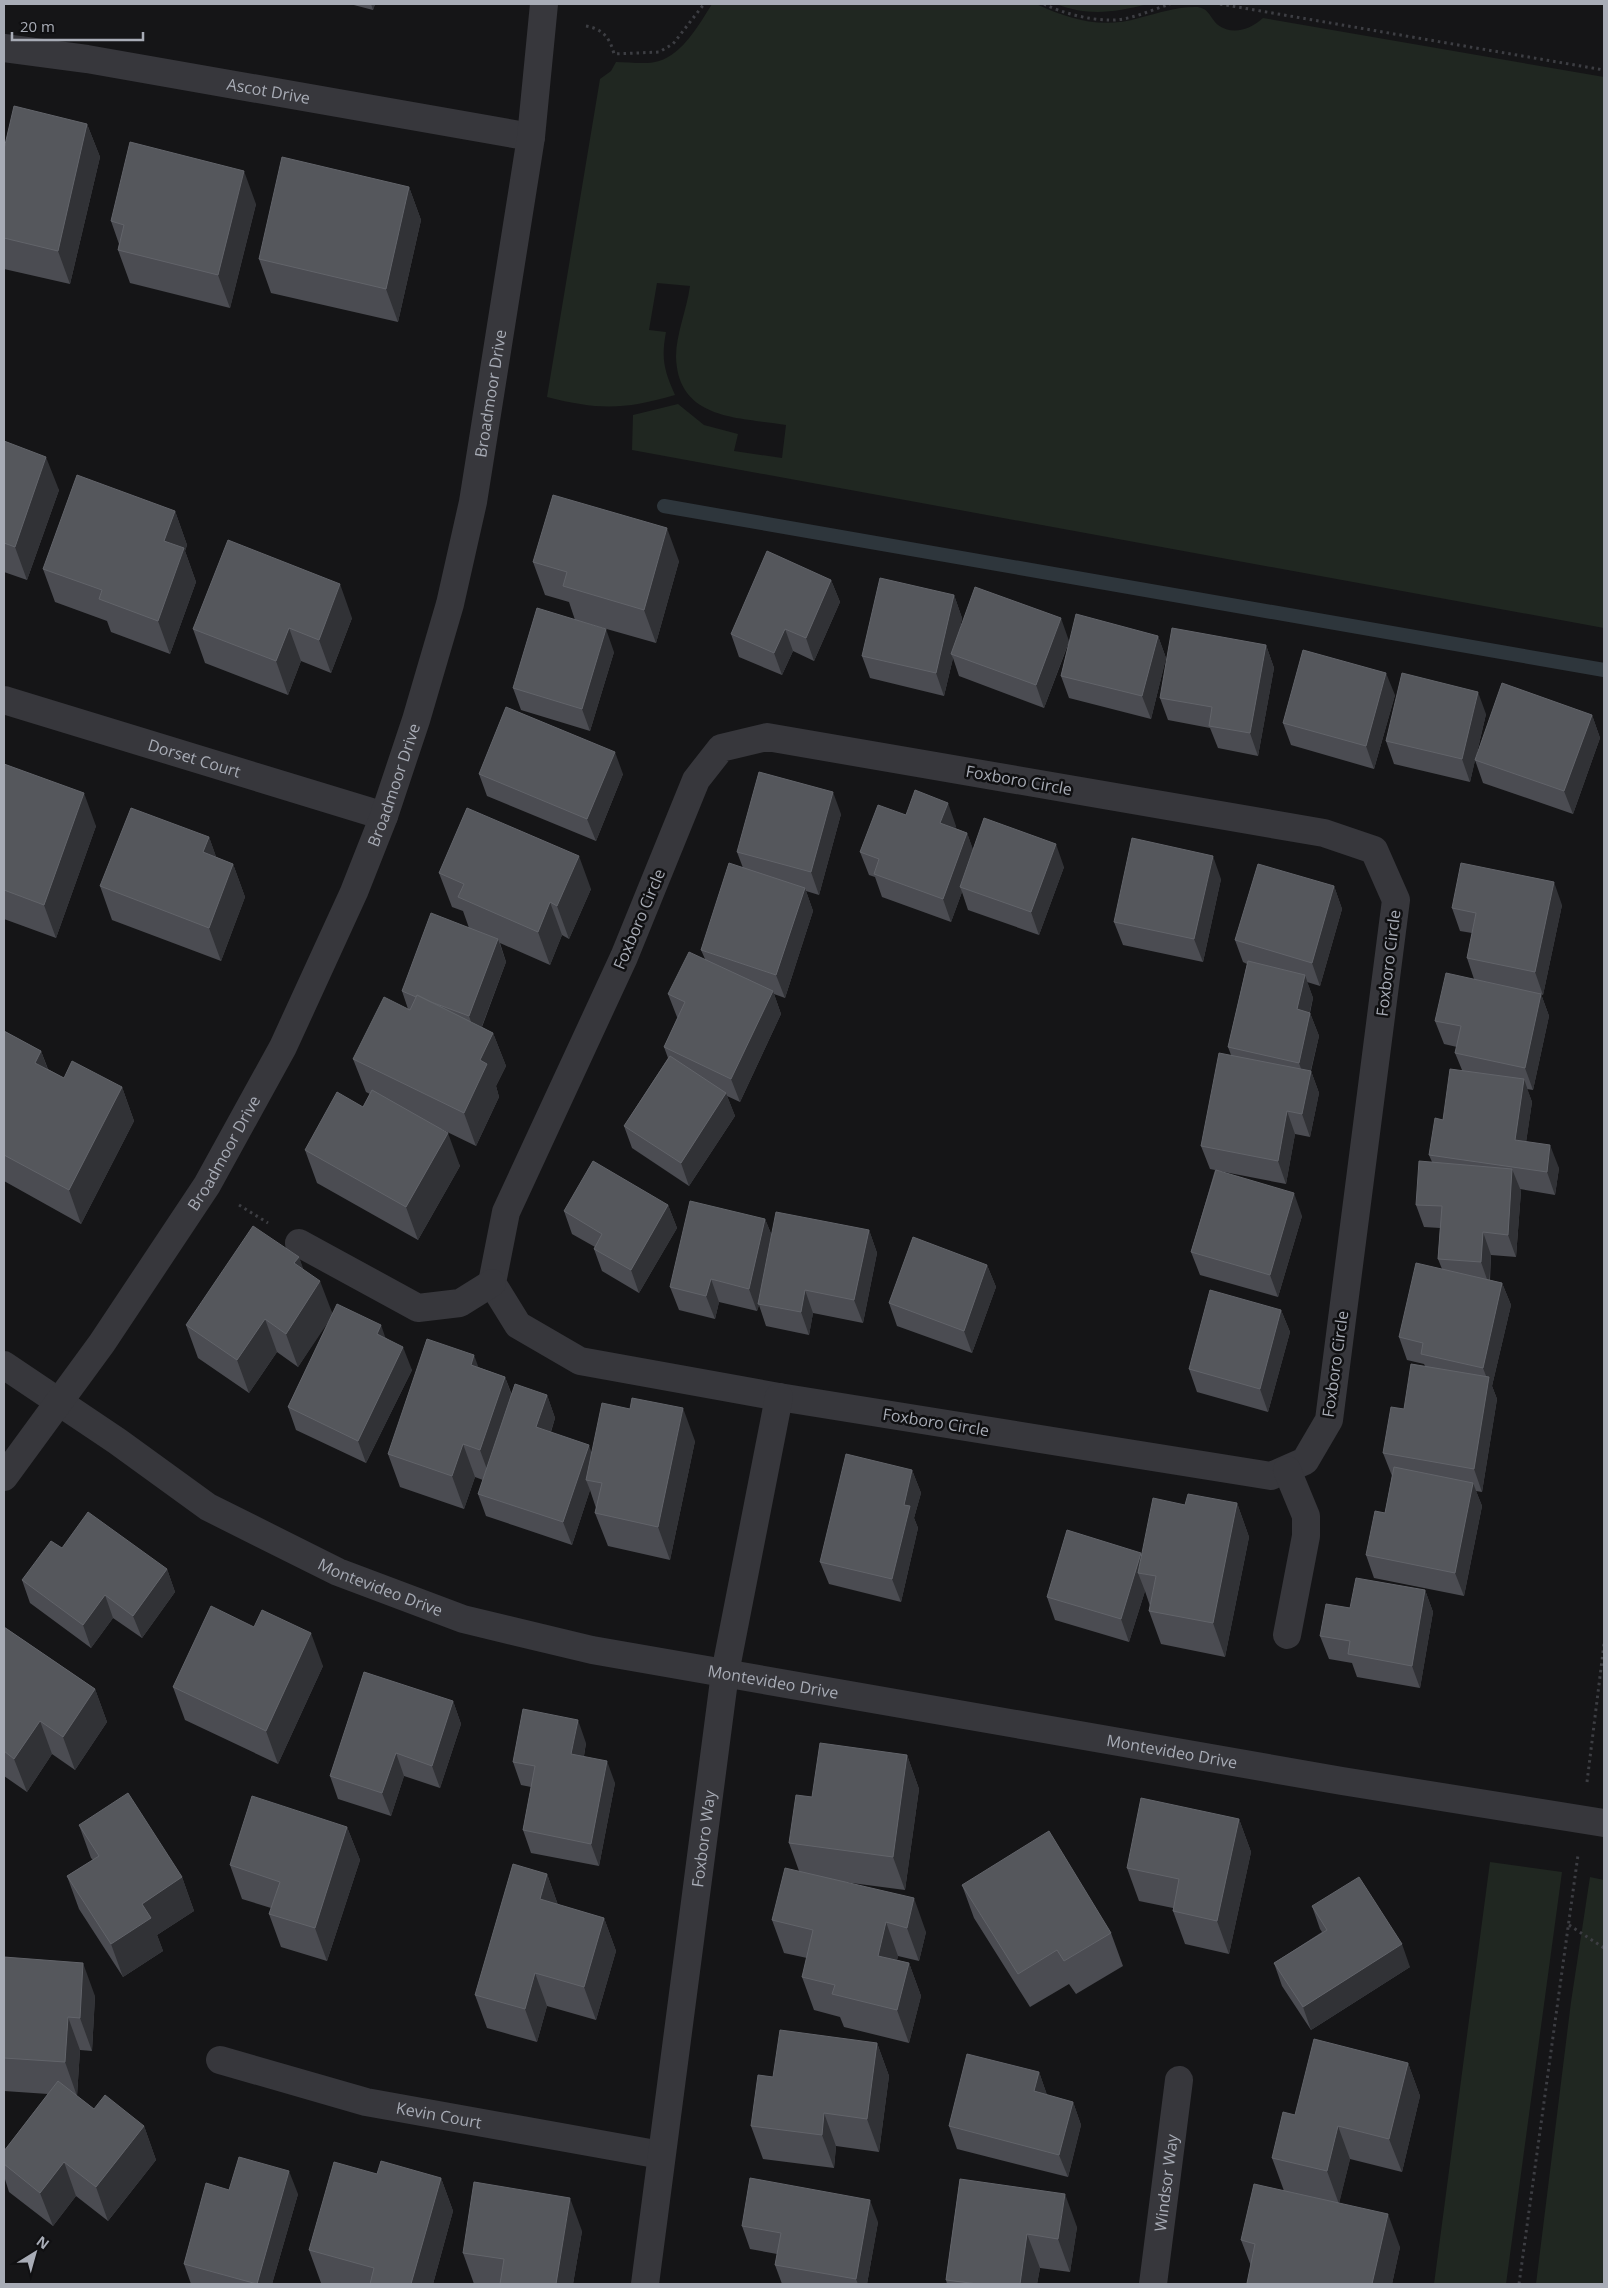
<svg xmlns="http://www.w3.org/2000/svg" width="1608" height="2288" font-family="'Open Sans',sans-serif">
<rect width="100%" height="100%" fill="#151517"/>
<!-- green -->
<path fill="#202721" d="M712 4H1036C1071 20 1102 29 1139 18 1159 13 1175 7 1195 7 1209 7 1209 17 1218 25 1233 36 1251 29 1263 18L1604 77V628L632 450 633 415 678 404 704 425 738 434 734 451 782 458 786 425C740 417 678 421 676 357 676 334 687 309 690 286L657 283 649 330 666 332C661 359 664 370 675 395 623 410 599 410 547 397L600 79 611 71 616 62C630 62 646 65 659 61 683 54 700 23 712 4Z
M1056 4H1149C1113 12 1091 17 1056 4Z
M1490 1862 1562 1872 1506 2284H1434Z
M1590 1877 1604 1880V2284H1536L1571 2002Z"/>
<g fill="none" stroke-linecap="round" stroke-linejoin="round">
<!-- stream -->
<path stroke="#2e363c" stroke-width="14" d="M664 506 1604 670"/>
<!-- path -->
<path stroke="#3d3e43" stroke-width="3" stroke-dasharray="2.5 4" stroke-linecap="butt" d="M1044 4C1062 13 1089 20 1109 20 1129 21 1151 10 1170 4
M1220 4 1604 70
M586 26C603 29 610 38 614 54L659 52 673 44 704 4
M239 1205 268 1223
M1587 1782 1604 1644
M1569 1925 1604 1948
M1519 2284 1578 1855"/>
<!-- minor -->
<g stroke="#37373c" stroke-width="28">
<path id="s1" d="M4 48 87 59 531 137"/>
<path id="s2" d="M4 700 384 816"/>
<path d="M767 737 1324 833 1374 850 1396 900 1329 1420 1305 1461 1271 1476 779 1397 580 1361 518 1325 492 1283 506 1212 624 957 696 780 721 748Z"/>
<path d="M299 1243 418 1308 460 1303 492 1283"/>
<path id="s3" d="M4 1365 117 1441 208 1507 338 1572 463 1619 592 1650 1342 1781 1604 1823"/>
<path d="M1287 1470 1306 1516V1536L1287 1635"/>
<path id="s4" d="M4 1477 102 1343 207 1185 283 1047 354 892 384 816 416 720 450 604 473 502 531 137 544 4"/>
<path id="s5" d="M220 2060 366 2102 661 2155"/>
<path id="s6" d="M645 2284 725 1673 779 1397"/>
<path id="s7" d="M1153 2284 1179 2080"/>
</g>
</g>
<!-- wall -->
<path fill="#4b4c52" d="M350 4H375L373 10Z
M87 124 100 157 70 284 4 269V149Z
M409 187 421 220 398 322 271 293 259 259Z
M256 204 230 308 130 283 118 250 119 244 111 221Z
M4 441 59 490 27 580 4 572Z
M175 511 187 545 185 551 196 582 170 654 111 632 107 621 55 602 43 569Z
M679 561 656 643 575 620 569 602 545 595 533 562Z
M831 580 840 602 814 661 793 651 782 675 739 657 731 634Z
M954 595 962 618 959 632 1069 641 1158 636 1166 658 1151 719 1069 698 1061 676 1069 642 1044 708 959 676 953 658 944 696 870 678 862 656Z
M352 618 331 673 301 661 288 695 205 663 193 629Z
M1266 645 1274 668 1258 756 1218 748 1210 728 1168 720 1160 698Z
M614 652 590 731 521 710 513 688Z
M1395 695 1374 769 1291 745 1283 723Z
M1486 714 1476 757 1592 715 1600 738 1573 814 1483 783 1475 760 1470 782 1394 764 1386 741Z
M4 764 96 826 56 938 4 919Z
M479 774H623L596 841 487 796Z
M841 814 819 895 806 891 813 911 785 998 774 994 781 1014 740 1102 727 1096 735 1116 689 1186 632 1148 624 1126 668 1058 664 1047 678 1017H677L668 994 705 959 701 950 743 868 737 852Z
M906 815 956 826 955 828 967 833 973 850 1064 867 1039 935 968 910 962 892 951 922 882 897 875 877 869 875 860 852Z
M209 837 216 857 233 864 245 897 221 961 112 920 100 886Z
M439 873 591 889 569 939 562 935 550 965 500 943 506 962 482 1027 493 1033 506 1066 496 1086 499 1097 476 1146 441 1129 460 1166 418 1240 317 1183 305 1150 363 1107 370 1094 366 1092 353 1059 408 1009 402 991 469 928 463 911 452 907Z
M1221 879 1203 962 1123 945 1114 922Z
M1334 886 1342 909 1320 986 1307 982 1313 998 1310 1013 1319 1036 1311 1071 1319 1093 1310 1137 1295 1134 1286 1184 1219 1171 1302 1216 1278 1297 1200 1275 1191 1252 1215 1170 1210 1169 1201 1146 1231 1055 1228 1047 1247 964 1243 962 1235 940Z
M1562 905 1543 995 1541 994 1549 1016 1533 1090 1527 1089 1532 1102 1526 1142 1559 1168 1555 1195 1520 1189 1521 1191 1516 1257 1491 1255 1490 1280 1502 1283 1511 1305 1492 1386 1497 1399 1482 1492 1476 1491 1482 1506 1464 1596 1374 1578 1366 1555 1385 1513 1392 1476 1383 1453 1404 1409 1425 1366 1424 1364 1407 1360 1399 1337 1442 1269 1438 1259 1440 1228 1424 1227 1416 1205 1432 1162 1429 1155 1462 1070 1455 1053 1457 1047 1444 1044 1435 1021 1474 979 1467 958 1472 933 1460 931 1452 908Z
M4 1031 41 1051 48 1069 64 1078 122 1087 134 1121 81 1224 4 1181Z
M668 1205 677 1228 639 1293 602 1271 594 1249 595 1247 572 1234 564 1211Z
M765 1219 772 1236 869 1230 877 1253 863 1323 813 1313 809 1335 766 1326 759 1305 757 1311 719 1302 715 1319 679 1310 670 1287Z
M299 1257 303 1270 333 1314 386 1338 412 1370 366 1463 296 1430 288 1407 332 1315 298 1367 277 1352 249 1393 198 1358 186 1325Z
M987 1265 996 1287 972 1353 897 1326 889 1303Z
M1281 1310 1290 1332 1268 1412 1197 1392 1189 1369Z
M478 1367 505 1377 512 1395H547L555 1418 551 1432 592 1452 695 1441 670 1560 608 1546 595 1513 596 1508 590 1490 572 1545 486 1516 478 1494 483 1480 475 1477 464 1509 400 1487 388 1454Z
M912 1470 921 1493 914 1518 918 1528 901 1602 829 1584 820 1562Z
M1237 1503 1249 1537 1225 1657 1161 1644 1149 1611 1150 1606 1145 1591 1129 1642 1055 1620 1047 1597 1141 1553 1142 1555 1185 1505Z
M62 1548 167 1569 175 1592 142 1638 113 1618 91 1648 30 1603 22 1580Z
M1425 1590 1433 1612 1420 1688 1357 1677 1352 1663 1329 1659 1320 1636 1350 1608Z
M4 1627 95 1689 107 1722 75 1770 52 1754 27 1792 4 1776Z
M254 1627 323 1666 278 1764 185 1720 173 1687Z
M453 1701 461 1724 440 1788 404 1776 391 1816 338 1799 330 1776Z
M586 1743 584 1756 615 1783 599 1866 531 1853 523 1830 531 1787 521 1785 513 1762Z
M907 1755 919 1789 905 1890 844 1882 926 1932 919 1961 898 1956 897 1960 909 1963 921 1996 909 2043 844 2027 840 2017 814 2010 802 1977 807 1958 784 1953 772 1920 799 1871 789 1843 812 1797Z
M1239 1819 1251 1852 1229 1954 1185 1944 1173 1911V1908L1139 1901 1127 1868Z
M79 1825 182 1877 194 1911 157 1935 163 1951 123 1977 79 1909 67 1876 93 1860 91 1858Z
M347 1827 360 1860 327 1961 281 1947 269 1914 271 1908 242 1899 230 1865Z
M547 1874 558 1905 604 1918 616 1951 596 2020 547 2006 537 2042 487 2028 475 1995Z
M962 1885 1111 1933 1123 1966 1076 1994 1069 1984 1030 2007 974 1918Z
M1312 1906 1410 1967 1311 2030 1282 1986 1274 1963 1322 1932 1320 1929Z
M4 1957 95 1996 92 2051 80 2050 77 2096 94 2109 144 2126 156 2160 108 2221 76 2196 53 2226 9 2192 4 2176V2151L48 2094 4 2091Z
M877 2043 889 2076 879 2152 836 2146 834 2168 763 2159 751 2126 773 2077Z
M1408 2063 1420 2096 1402 2172 1350 2159 1339 2203 1400 2247 1392 2284H1247L1251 2266 1241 2240 1284 2191 1272 2158 1295 2115Z
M1039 2072 1047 2095 1073 2102 1081 2125 1068 2177 957 2149 949 2126Z
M377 2174 441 2178 453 2211 433 2284H324L321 2283 309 2250Z
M960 2179 1077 2227 1070 2272 1040 2268 1037 2284H947L946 2280Z
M229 2190 298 2194 272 2284H191L184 2264Z
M878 2222 867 2284H782L775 2265 777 2254 750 2249 742 2226Z
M582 2231 573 2284H474L463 2253Z"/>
<!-- shaded-wall -->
<path fill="#313236" d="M371 4H375L373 10Z
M87 124 100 157 70 284 58 251Z
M244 171 256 204 230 308 218 275Z
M409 187 421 220 398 322 386 289Z
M46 457 59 490 27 580 15 547Z
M175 511 187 545 185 551 196 582 170 654 158 621 164 541Z
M667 528 679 561 656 643 644 610Z
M831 580 840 602 814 661 806 638Z
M340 584 352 618 331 673 319 640Z
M954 595 962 618 954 655 951 654 953 658 944 696 936 673Z
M1061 618 1069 641 1044 708 1036 685Z
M289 628 301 661 288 695 276 661Z
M606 629 614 652 590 731 582 709Z
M785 629 793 651 782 675 774 653Z
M1158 636 1166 658 1151 719 1142 696Z
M1266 645 1274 668 1258 756 1250 733Z
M1386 673 1395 695 1374 769 1366 746Z
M1478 692 1486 714 1470 782 1462 759Z
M1592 715 1600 738 1573 814 1564 791Z
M615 752 623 774 596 841 587 819Z
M833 792 841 814 819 895 811 872Z
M84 793 96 826 56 938 44 905Z
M948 803 956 826 949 845 940 823Z
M967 833 975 855 960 887 962 892 951 922 943 899Z
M209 837 221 870 203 852Z
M1056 844 1064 867 1039 935 1031 912Z
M579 856 591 889 569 939 557 906Z
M1213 856 1221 879 1203 962 1194 939Z
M233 864 245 897 221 961 209 928Z
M1554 882 1562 905 1543 995 1535 972Z
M1334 886 1342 909 1320 986 1312 963Z
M805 888 813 911 785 998 776 975Z
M550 902 562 935 550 965 538 932Z
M498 939 506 962 477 1039 469 1016Z
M1305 975 1313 998 1305 1032 1297 1009Z
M773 991 781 1014 740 1102 731 1079Z
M1541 994 1549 1016 1533 1090 1525 1068Z
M1310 1013 1319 1036 1307 1086 1299 1063Z
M493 1033 506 1066 496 1086 499 1097 476 1146 464 1113 480 1060Z
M41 1051 53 1084 35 1063Z
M1311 1071 1319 1093 1310 1137 1302 1114Z
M1524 1079 1532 1102 1523 1163 1515 1140Z
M122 1087 134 1121 81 1224 69 1190Z
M726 1093 735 1116 689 1186 681 1163Z
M1287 1111 1295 1134 1286 1184 1278 1161Z
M448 1133 460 1166 418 1240 406 1207Z
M1550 1145 1559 1168 1555 1195 1547 1172Z
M1512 1169 1521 1191 1516 1257 1508 1235Z
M1294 1193 1302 1216 1278 1297 1270 1275Z
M668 1205 677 1228 639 1293 631 1270Z
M765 1219 774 1241 758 1304 759 1305 757 1311 749 1289Z
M869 1230 877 1253 863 1323 854 1300Z
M1483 1232 1491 1255 1489 1285 1481 1262Z
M299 1257 311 1290 294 1263Z
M987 1265 996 1287 972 1353 964 1331Z
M711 1279 719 1302 715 1319 706 1296Z
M320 1281 333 1315 298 1367 286 1334Z
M1502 1283 1511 1305 1492 1386 1497 1399 1482 1492 1474 1469 1488 1381 1483 1368Z
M805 1290 813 1313 809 1335 801 1312Z
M1281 1310 1290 1332 1268 1412 1260 1389Z
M265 1319 277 1352 249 1393 237 1360Z
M381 1325 389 1348 377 1334Z
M403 1347 412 1370 366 1463 358 1441Z
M474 1355 486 1388 471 1365Z
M505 1377 517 1410 492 1483 480 1450Z
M547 1395 555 1418 545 1450 536 1427Z
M683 1408 695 1441 670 1560 658 1527Z
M463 1444 475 1477 464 1509 452 1476Z
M589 1445 597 1468 586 1480 590 1490 572 1545 563 1522Z
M912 1470 921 1493 914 1518 918 1528 901 1602 892 1579 904 1505Z
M1473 1483 1482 1506 1464 1596 1455 1573Z
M1237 1503 1249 1537 1225 1657 1213 1623Z
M1141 1553 1149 1575 1138 1573 1145 1591 1129 1642 1121 1619Z
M167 1569 175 1592 142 1638 133 1616Z
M1425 1590 1433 1612 1420 1688 1412 1666Z
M105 1595 113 1618 91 1648 83 1625Z
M311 1633 323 1666 278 1764 266 1731Z
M95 1689 107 1722 75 1770 63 1737Z
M453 1701 461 1724 440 1788 432 1766Z
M578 1720 586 1743 580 1777 571 1754Z
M40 1721 52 1754 27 1792 14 1759Z
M396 1753 404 1776 391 1816 382 1793Z
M907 1755 919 1789 905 1890 893 1857Z
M607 1761 615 1783 599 1866 591 1844Z
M1239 1819 1251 1852 1229 1954 1217 1921Z
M347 1827 360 1860 327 1961 315 1928Z
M547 1874 559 1908 540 1899Z
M182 1877 194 1911 157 1935 163 1951 123 1977 111 1944 142 1904Z
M914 1898 926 1932 919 1961 907 1928Z
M604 1918 616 1951 596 2020 584 1987Z
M886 1922 898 1956 890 1989 878 1956Z
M1402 1944 1410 1967 1311 2030 1303 2007Z
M83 1963 95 1996 92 2051 80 2018Z
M909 1963 921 1996 909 2043 897 2010Z
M535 1973 547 2006 537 2042 525 2009Z
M68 2017 80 2050 77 2096 65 2062Z
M877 2043 889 2076 879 2152 867 2119Z
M1408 2063 1420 2096 1402 2172 1389 2139Z
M1039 2072 1047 2095 1034 2091Z
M1073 2102 1081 2125 1068 2177 1059 2155Z
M824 2113 836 2146 834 2168 822 2135Z
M144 2126 156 2160 108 2221 96 2187Z
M1338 2126 1350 2159 1339 2204 1327 2171Z
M64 2162 76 2196 53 2226 40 2193Z
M289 2171 298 2194 272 2284H257Z
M441 2178 453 2211 433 2284H411Z
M1065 2194 1077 2227 1070 2272 1058 2239Z
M570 2198 582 2231 573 2284H556Z
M870 2200 878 2222 867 2284H858L856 2279Z
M1388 2214 1400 2247 1392 2284H1372Z
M1027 2234 1040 2268 1037 2284H1020Z"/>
<!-- building -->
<path fill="#55575c" stroke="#62646a" d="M14 106 87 124 58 251 4 238V149Z
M130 142 244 171 218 275 118 250 124 225 111 221Z
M282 157 409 187 386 289 259 259Z
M4 441 46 457 15 547 4 543Z
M77 475 175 511 164 541 184 548 158 621 99 599 102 590 43 569Z
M553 495 667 528 644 610 563 586 567 572 533 562Z
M228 540 340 584 319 640 289 628 276 661 193 629Z
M767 551 831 580 806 638 785 629 774 653 731 634Z
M880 578 954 595 936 673 862 656Z
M975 587 1061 618 1036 685 951 654Z
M537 608 606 629 582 709 513 688Z
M1076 614 1158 636 1142 696 1061 676Z
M1172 628 1266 645 1250 733 1209 726 1212 707 1160 698Z
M1303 650 1386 673 1366 746 1283 723Z
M1402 673 1478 692 1462 759 1386 741Z
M1502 683 1592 715 1564 791 1475 760Z
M506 707 615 752 587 819 479 774Z
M4 764 84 793 44 905 4 890Z
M759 772 833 792 811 872 737 852Z
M915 790 948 803 940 823 967 833 943 899 874 874 879 859 860 852 878 805 906 815Z
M131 808 209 837 203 852 233 864 209 928 100 886Z
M467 808 579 856 557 906 550 902 538 932 458 897 464 884 439 873Z
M984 818 1056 844 1031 912 960 887Z
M1132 838 1213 856 1194 939 1114 922Z
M729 863 805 888 776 975 701 950Z
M1461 863 1554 882 1535 972 1467 958 1476 913 1452 908Z
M1258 864 1334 886 1312 963 1235 940Z
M431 913 498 939 469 1016 431 1002 417 995 416 997 402 991Z
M689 952 773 991 731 1079 664 1047 685 1002 668 994Z
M1248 961 1305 975 1297 1009 1310 1013 1299 1063 1228 1047Z
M1446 973 1541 994 1525 1068 1455 1053 1461 1026 1435 1021Z
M417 995 493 1033 480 1060 487 1064 464 1113 353 1059 384 997 410 1010Z
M4 1031 41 1051 35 1063 64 1078 72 1061 122 1087 69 1190 4 1155Z
M1219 1053 1311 1071 1302 1114 1287 1111 1278 1161 1201 1146Z
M670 1056 726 1093 681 1163 624 1126Z
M1450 1069 1524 1079 1515 1140 1550 1145 1547 1172 1429 1155 1435 1118 1443 1120Z
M372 1090 448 1133 406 1207 305 1150 337 1092 363 1107Z
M593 1161 668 1205 631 1270 594 1249 602 1234 564 1211Z
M1419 1161 1512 1169 1508 1235 1483 1232 1481 1262 1438 1259 1442 1206 1416 1205Z
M1216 1170 1294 1193 1270 1275 1191 1252Z
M690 1201 765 1219 749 1289 711 1279 706 1296 670 1287Z
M776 1212 869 1230 854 1300 805 1290 801 1312 758 1304Z
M253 1226 299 1257 294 1263 320 1281 286 1334 265 1319 237 1360 186 1325Z
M913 1237 987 1265 964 1331 889 1303Z
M1416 1263 1502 1283 1483 1368 1421 1354 1423 1343 1399 1337Z
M1210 1290 1281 1310 1260 1389 1189 1369Z
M337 1304 381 1325 377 1334 403 1347 358 1441 288 1407Z
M427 1339 474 1355 471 1365 505 1377 480 1450 463 1444 452 1476 388 1454Z
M1411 1364 1489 1377 1474 1469 1383 1453 1391 1407 1404 1409Z
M515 1384 547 1395 536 1427 589 1445 563 1522 478 1494Z
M632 1398 683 1408 658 1527 595 1513 602 1483 586 1480 602 1403 630 1409Z
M846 1454 912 1470 904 1505 910 1506 892 1579 820 1562Z
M1394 1467 1473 1483 1455 1573 1366 1555 1375 1511 1385 1513Z
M1188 1494 1237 1503 1213 1623 1149 1611 1156 1576 1138 1573 1153 1498 1185 1505Z
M88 1512 167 1569 133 1616 105 1595 83 1625 22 1580 51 1541 62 1548Z
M1067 1530 1141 1553 1121 1619 1047 1597Z
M1356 1578 1425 1590 1412 1666 1348 1654 1350 1641 1320 1636 1326 1604 1350 1608Z
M211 1606 254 1627 262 1610 311 1633 266 1731 173 1687Z
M4 1627 95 1689 63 1737 40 1721 14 1759 4 1751Z
M364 1672 453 1701 432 1766 396 1753 382 1793 330 1776Z
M523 1709 578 1720 571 1754 607 1761 591 1844 523 1830 535 1766 513 1762Z
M820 1743 907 1755 893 1857 789 1843 796 1795 812 1797Z
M128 1793 182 1877 142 1904 151 1918 111 1944 67 1876 99 1856 79 1825Z
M252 1796 347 1827 315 1928 269 1914 280 1882 230 1865Z
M1141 1798 1239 1819 1217 1921 1173 1911 1179 1879 1127 1868Z
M1049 1831 1111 1933 1064 1961 1057 1950 1018 1974 962 1885Z
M513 1864 547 1874 540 1899 604 1918 584 1987 535 1973 525 2009 475 1995Z
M785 1868 914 1898 907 1928 886 1922 878 1956 909 1963 897 2010 832 1994 835 1985 802 1977 813 1930 772 1920Z
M1359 1877 1402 1944 1303 2007 1274 1963 1327 1930 1312 1906Z
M4 1957 83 1963 80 2018 68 2017 65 2062 4 2058Z
M780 2030 877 2043 867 2119 824 2113 822 2135 751 2126 758 2075 773 2077Z
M1314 2039 1408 2063 1389 2139 1338 2126 1327 2171 1272 2158 1283 2112 1295 2115Z
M967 2054 1039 2072 1034 2091 1073 2102 1059 2155 949 2126Z
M58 2081 94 2109 105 2095 144 2126 96 2187 64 2162 40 2193 4 2164V2151Z
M239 2157 289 2171 257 2284 184 2264 206 2183 229 2190Z
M381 2161 441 2178 411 2284H370L374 2268 309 2250 334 2162 377 2174Z
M750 2178 870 2200 856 2279 775 2265 781 2233 742 2226Z
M960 2179 1065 2194 1058 2239 1027 2234 1020 2284H978L946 2280Z
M474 2182 570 2198 556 2284H500L504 2259 463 2253Z
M1254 2184 1388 2214 1372 2284H1250L1247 2283 1255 2244 1241 2240Z"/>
<g text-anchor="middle" stroke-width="5" stroke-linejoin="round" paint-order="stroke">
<!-- street labels -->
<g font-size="16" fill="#a8acb6" stroke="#101012">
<text dy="6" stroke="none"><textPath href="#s1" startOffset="268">Ascot Drive</textPath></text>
<text dy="6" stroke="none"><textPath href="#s4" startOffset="1202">Broadmoor Drive</textPath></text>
<text dy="6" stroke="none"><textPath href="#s2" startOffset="199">Dorset Court</textPath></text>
<text transform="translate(1019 780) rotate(10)" y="6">Foxboro Circle</text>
<text dy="6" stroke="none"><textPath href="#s4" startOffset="798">Broadmoor Drive</textPath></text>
<text transform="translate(639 919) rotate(-67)" y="6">Foxboro Circle</text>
<text transform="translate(1388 963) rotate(-83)" y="6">Foxboro Circle</text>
<text dy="6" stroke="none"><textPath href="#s4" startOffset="392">Broadmoor Drive</textPath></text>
<text transform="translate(1335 1364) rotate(-82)" y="6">Foxboro Circle</text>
<text transform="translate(936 1422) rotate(9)" y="6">Foxboro Circle</text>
<text dy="6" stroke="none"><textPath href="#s3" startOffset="439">Montevideo Drive</textPath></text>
<text dy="6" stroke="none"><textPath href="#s3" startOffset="844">Montevideo Drive</textPath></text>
<text dy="6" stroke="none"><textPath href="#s3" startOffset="1249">Montevideo Drive</textPath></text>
<text dy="6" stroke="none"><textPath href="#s6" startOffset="449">Foxboro Way</textPath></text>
<text dy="6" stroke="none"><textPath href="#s5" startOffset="226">Kevin Court</textPath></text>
<text dy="6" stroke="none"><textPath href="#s7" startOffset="102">Windsor Way</textPath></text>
</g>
</g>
<!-- border -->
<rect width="1608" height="2288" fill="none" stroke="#a8acb6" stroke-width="10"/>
<!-- north arrow -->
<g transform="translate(35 2253) rotate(37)" stroke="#101012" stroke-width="4" paint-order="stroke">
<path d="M0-4L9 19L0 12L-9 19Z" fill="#a8acb6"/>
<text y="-8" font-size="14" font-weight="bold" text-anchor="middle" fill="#a8acb6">N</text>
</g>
<!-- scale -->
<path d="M12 32v8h131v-8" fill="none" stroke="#a8acb6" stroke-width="2.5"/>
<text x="20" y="32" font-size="15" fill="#a8acb6" stroke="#101012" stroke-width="4" paint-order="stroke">20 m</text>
</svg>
